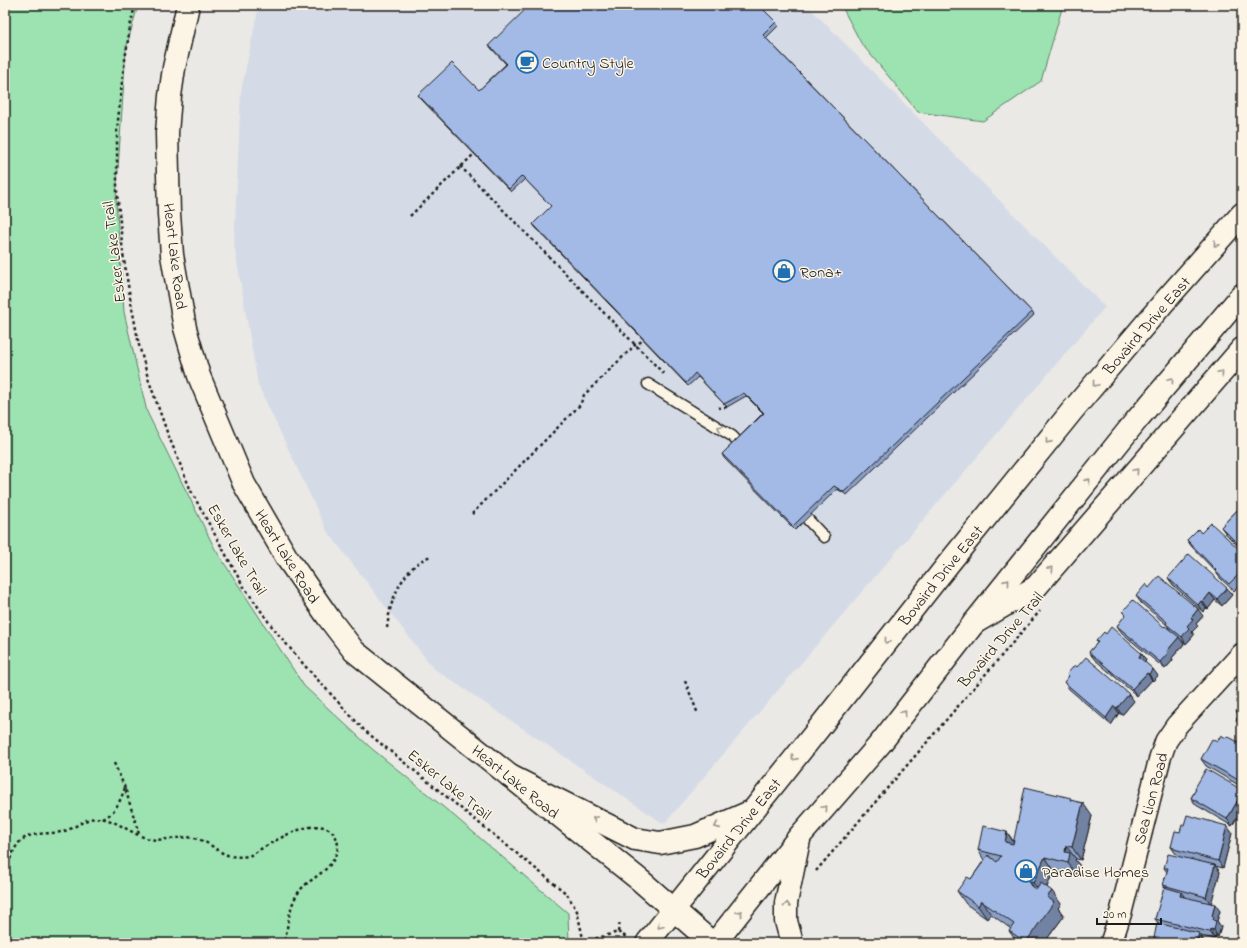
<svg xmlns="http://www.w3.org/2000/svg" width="1247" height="948" font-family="'Indie Flower',sans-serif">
<rect width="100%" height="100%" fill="#eae9e5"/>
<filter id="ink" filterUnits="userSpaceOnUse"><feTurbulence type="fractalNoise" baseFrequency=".025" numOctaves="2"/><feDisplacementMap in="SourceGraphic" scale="8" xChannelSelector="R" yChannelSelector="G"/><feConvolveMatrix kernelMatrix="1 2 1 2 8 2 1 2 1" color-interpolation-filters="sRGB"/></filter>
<g filter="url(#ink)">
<!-- built -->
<path fill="#d5dbe6" d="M259 5H807L1105 307 664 824 433 668 327 531 258 385 234 244 241 91Z"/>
<!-- green -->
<path fill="#9ce3b1" stroke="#5c8066" d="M5 5H138L126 49 116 199 124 312 147 412 215 549 304 686 371 748 453 815 568 913 569 943H5Z
M841 5H1063L1041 81 983 121 918 112 861 43Z"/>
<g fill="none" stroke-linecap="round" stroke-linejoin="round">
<!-- lane casing -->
<g stroke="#1c1c1c" stroke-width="13">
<path id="lane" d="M648 384 732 436 745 450
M798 509 824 537"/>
</g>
<!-- street casing -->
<g stroke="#1c1c1c" stroke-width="24">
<path id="street" d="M1111 943 1121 912 1160 758 1166 741 1177 725 1242 654"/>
</g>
<!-- secondary casing -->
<g stroke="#1c1c1c" stroke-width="25">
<path id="secondary" d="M188 5 174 68 170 96 167 133 169 214 172 255 185 328 199 376 244 484 287 558 328 617 354 651 641 881 712 943"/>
</g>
<!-- primary casing -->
<g stroke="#1c1c1c" stroke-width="25">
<path id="primary" d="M510 776 635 839 660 843 695 836 750 812
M647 943 819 728 949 563 1072 411 1164 302 1242 214
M715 943 799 837 880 744 974 623 1135 422 1242 295
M792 943 786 921V903L799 840"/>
</g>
<!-- highway casing -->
<g stroke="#1c1c1c" stroke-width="25">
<path id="highway" d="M974 623 1036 587 1242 349"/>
</g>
<!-- path -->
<path stroke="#1c1c1c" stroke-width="2.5" stroke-dasharray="3 3" stroke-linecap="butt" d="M135 5 130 27 123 73 117 130V190L123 254 130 297 139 345 148 378 167 432 191 491 242 584 273 628 305 666 364 730 567 894 577 911 584 943
M460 166 664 374
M410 216 474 154
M718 408 727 407
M472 514 580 405 584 395 635 345 644 340
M387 628C388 621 389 613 391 606 397 586 410 563 431 556
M685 681 698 714
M114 763 125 788 139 834
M103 819C116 812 120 801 125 788
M5 870C10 861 14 845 23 839 35 831 51 835 65 831 80 826 86 815 105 819 120 823 134 835 149 839 165 842 182 834 198 839 220 847 220 860 249 856 267 846 317 811 334 834 339 841 339 849 335 857 329 870 314 877 304 886 288 901 289 924 284 943
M816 871 1040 611
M618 932 626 937
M618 932 620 921
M584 942 618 932"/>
<!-- lane -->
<use href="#lane" stroke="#fcf5e5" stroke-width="10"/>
<!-- street -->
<use href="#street" stroke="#fcf5e5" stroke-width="21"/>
<!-- secondary -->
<use href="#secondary" stroke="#fcf5e5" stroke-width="22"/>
<!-- primary -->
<use href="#primary" stroke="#fcf5e5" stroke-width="22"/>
<!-- highway -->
<use href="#highway" stroke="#fcf5e5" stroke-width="22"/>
</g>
<!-- wall -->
<path fill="#8ca0c7" stroke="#1c1c1c" d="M776 22 778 26 766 38 1032 312 1034 315 847 495 837 489 795 530 724 458 722 454 763 413 746 396 727 407 698 377 688 386 535 227 533 224 551 206 525 179 511 192 421 99 418 95 479 90 506 64 491 48 489 45Z
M1242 505V550L1226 534 1221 527Z
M1201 533 1242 552V583L1234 591 1220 578 1215 571 1192 547 1187 540Z
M1168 578 1227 588 1232 595 1222 606 1215 600 1208 609 1206 608 1203 612 1173 585Z
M1149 588 1203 616 1196 624 1198 626 1192 632 1194 635 1186 644 1180 639 1184 644 1172 658 1173 660 1165 669 1122 633 1117 626 1126 615 1123 611 1170 630 1167 625 1141 603 1136 596Z
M1106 634 1141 653 1146 660 1145 662 1158 676 1153 681 1152 680 1137 696 1094 659 1089 652 1097 643 1096 641Z
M1067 674 1134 701 1122 715 1119 713 1111 725 1069 689 1064 682 1069 677Z
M1242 703V728L1236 720 1239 716 1236 711Z
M1226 738 1242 744V787L1206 766 1201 759 1217 742Z
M1195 788 1242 790V809L1232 826 1196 805 1191 798 1196 789Z
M1072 800 1092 816 1081 860 1076 859 1075 860 1080 866 1077 876 1054 870 1047 887 1061 904 1058 908 1064 916 1044 943H1018L1009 931 1011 929 991 914 987 919 966 904 957 891 971 879 984 860 978 850 1007 832 1014 842Z
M1184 825 1227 826 1232 833 1223 868 1215 866 1220 872 1211 903 1220 911 1217 921 1221 927 1218 937 1216 936 1215 939 1201 936 1203 940 1158 923 1155 919 1166 888 1163 885 1167 872 1164 868 1179 856 1177 854H1176L1171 847Z"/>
<!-- shaded-wall -->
<path fill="#7282a2" stroke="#1c1c1c" d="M1241 570 1242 571V580L1237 574Z
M1227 588 1232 595 1222 606 1217 599Z
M1210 593 1215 600 1208 609 1203 602Z
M1201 601 1206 608 1203 612 1198 605Z
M1198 609 1203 616 1196 624 1198 626 1192 632 1194 635 1186 644 1182 637 1191 618Z
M1179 637 1184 644 1172 658 1173 660 1165 669 1160 662 1167 651Z
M1141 653 1146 660 1143 664 1139 657Z
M1153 669 1158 676 1153 681 1149 674Z
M1147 673 1152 680 1137 696 1132 689Z
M1129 694 1134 701 1122 715 1117 708Z
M1114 706 1119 713 1111 725 1106 718Z
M1242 793V809L1232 826 1227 819Z
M1083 803 1092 816 1081 860 1072 847Z
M1227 826 1232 833 1223 868 1218 861Z
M1007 832 1016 846 1005 842Z
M1066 846 1076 859 1075 860 1080 866 1077 876 1068 863 1065 852Z
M1045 857 1054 870 1043 896 1033 883Z
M1215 865 1220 872 1211 904 1206 897Z
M1029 880 1038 894 1030 885Z
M1052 891 1061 904 1058 908 1064 916 1044 943H1027L1026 942 1047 897Z
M1181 892 1186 899 1180 896Z
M981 901 991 914 987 919 978 906Z
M1215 904 1220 911 1217 921 1221 927 1218 937 1214 930 1213 920 1212 916Z
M1211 929 1216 936 1215 939 1210 932Z
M1199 933 1203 940V943H1196Z"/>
<!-- building -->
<path fill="#a3bae7" stroke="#1c1c1c" d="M530 5H759L776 22 763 35 1032 312 844 492 834 486 793 526 722 454 764 413 744 393 724 404 695 373 686 383 533 224 551 206 522 176 509 189 418 95 452 63 479 90 507 64 489 45Z
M1242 505V548L1221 527Z
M1211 523 1242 552V570H1241L1237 574 1238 575 1229 584 1215 571 1216 570 1187 540 1198 529 1201 533Z
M1189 554 1227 588 1217 599 1210 593 1203 602 1201 601 1198 605 1168 578Z
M1159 576 1198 609 1191 618 1193 619 1187 626 1189 628 1182 637 1166 624 1167 622 1136 596 1146 584 1149 588Z
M1133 600 1164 627 1165 626 1179 637 1167 651 1168 653 1160 662 1117 626 1126 614 1123 611Z
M1111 627 1141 653 1139 657 1153 669 1149 674 1147 673 1132 689 1089 652 1098 642 1096 641 1104 632 1106 634Z
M1086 657 1129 694 1117 708 1114 706 1106 718 1064 682 1069 676 1067 674 1075 665 1077 667Z
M1242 703V725L1236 720 1240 714 1236 711Z
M1221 735 1226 738 1227 736 1242 744V782L1201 759 1212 739 1217 742Z
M1206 769 1242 790V793L1227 819 1191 798 1196 789 1195 788Z
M1025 787 1071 798 1070 800 1083 803 1072 847 1066 846 1065 852 1070 853 1068 863 1045 857 1033 883 1029 880 1030 885 1036 890 1041 883 1052 891 1047 897 1054 902 1026 942 1009 931 1014 924 981 901 978 906 957 891 967 877 971 879 988 855 997 862 1001 856 978 850 983 826 1007 832 1005 842 1013 844Z
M1187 815 1227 826 1218 861 1174 849V848L1171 847 1175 831 1180 832 1182 825H1184Z
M1168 854 1215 865 1206 897 1163 885 1168 868H1164Z
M1164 887 1181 892 1180 896 1215 904 1212 916 1214 917 1213 920 1216 921 1214 930 1211 929 1210 932 1155 919Z
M1157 923 1199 933 1196 943H1153Z"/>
<!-- one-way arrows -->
<defs><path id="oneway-chevron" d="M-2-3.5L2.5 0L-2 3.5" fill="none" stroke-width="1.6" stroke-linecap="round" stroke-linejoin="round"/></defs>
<g stroke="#97938b">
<use href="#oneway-chevron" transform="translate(1216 244) rotate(132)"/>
<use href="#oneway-chevron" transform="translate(1221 373) rotate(-49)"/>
<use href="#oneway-chevron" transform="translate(1171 380) rotate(-50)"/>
<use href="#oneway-chevron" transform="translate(1095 384) rotate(130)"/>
<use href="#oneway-chevron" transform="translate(720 428) rotate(-149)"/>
<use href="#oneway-chevron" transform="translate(1048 441) rotate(129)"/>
<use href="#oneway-chevron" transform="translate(1136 471) rotate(-49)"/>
<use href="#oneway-chevron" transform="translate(1088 481) rotate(-51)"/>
<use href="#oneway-chevron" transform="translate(1051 569) rotate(-49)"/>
<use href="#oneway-chevron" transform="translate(1007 582) rotate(-51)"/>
<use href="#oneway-chevron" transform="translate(887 641) rotate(128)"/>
<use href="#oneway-chevron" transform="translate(904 713) rotate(-52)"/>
<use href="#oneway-chevron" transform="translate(794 758) rotate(129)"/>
<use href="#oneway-chevron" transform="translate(825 808) rotate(-49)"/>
<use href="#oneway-chevron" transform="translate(595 819) rotate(-153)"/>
<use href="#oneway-chevron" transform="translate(717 826) rotate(156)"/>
<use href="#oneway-chevron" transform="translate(787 905) rotate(-86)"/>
<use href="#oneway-chevron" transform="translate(740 913) rotate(-51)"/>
<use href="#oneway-chevron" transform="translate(660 926) rotate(128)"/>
</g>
</g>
<!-- icons -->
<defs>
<g id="cafe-ring" transform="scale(1.15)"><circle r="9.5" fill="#fcf5e5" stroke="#1f6fb2" stroke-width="1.5"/><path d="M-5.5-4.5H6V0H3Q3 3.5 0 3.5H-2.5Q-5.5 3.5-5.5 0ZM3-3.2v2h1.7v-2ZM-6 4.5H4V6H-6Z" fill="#1f6fb2"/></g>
<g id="shop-ring" transform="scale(1.15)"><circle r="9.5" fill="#fcf5e5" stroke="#1f6fb2" stroke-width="1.5"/><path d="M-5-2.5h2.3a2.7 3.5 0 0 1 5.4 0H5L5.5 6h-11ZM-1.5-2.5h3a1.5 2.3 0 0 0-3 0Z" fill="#1f6fb2"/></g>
</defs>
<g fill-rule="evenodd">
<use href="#cafe-ring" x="527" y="62"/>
<use href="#shop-ring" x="784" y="271"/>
<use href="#shop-ring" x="1026" y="871"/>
</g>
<g text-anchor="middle" stroke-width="3" stroke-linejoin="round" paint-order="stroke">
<!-- poi labels -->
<g font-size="16" fill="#1c1c1c" stroke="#fcf5e5" text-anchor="start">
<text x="542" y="68">Country Style</text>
<text x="800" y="277">Rona+</text>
<text x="1042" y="877">Paradise Homes</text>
</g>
<!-- street labels -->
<g font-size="16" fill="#1c1c1c" stroke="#fcf5e5">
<text transform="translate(113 252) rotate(-97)" y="6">Esker Lake Trail</text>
<text transform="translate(176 256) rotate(83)" y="6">Heart Lake Road</text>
<text transform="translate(1146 325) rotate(-49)" y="6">Bovaird Drive East</text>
<text transform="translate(238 549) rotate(60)" y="6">Esker Lake Trail</text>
<text transform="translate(288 556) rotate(58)" y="6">Heart Lake Road</text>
<text transform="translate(940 575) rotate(-51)" y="6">Bovaird Drive East</text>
<text transform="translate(1000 639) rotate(-49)" y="6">Bovaird Drive Trail</text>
<text transform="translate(516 781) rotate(39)" y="6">Heart Lake Road</text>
<text transform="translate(450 784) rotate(39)" y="6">Esker Lake Trail</text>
<text transform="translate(1150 798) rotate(-75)" y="6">Sea Lion Road</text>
<text transform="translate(738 828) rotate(-51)" y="6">Bovaird Drive East</text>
</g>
</g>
<!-- margin -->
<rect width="1247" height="948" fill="none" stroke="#fcf5e5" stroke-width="20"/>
<rect x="10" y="10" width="1227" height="928" fill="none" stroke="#1c1c1c" stroke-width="1.5" filter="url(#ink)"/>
<!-- scale -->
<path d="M1097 918v6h64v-6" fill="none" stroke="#1c1c1c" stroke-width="2"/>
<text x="1103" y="918" font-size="12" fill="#1c1c1c" stroke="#fcf5e5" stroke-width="3" paint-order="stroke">20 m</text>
</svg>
